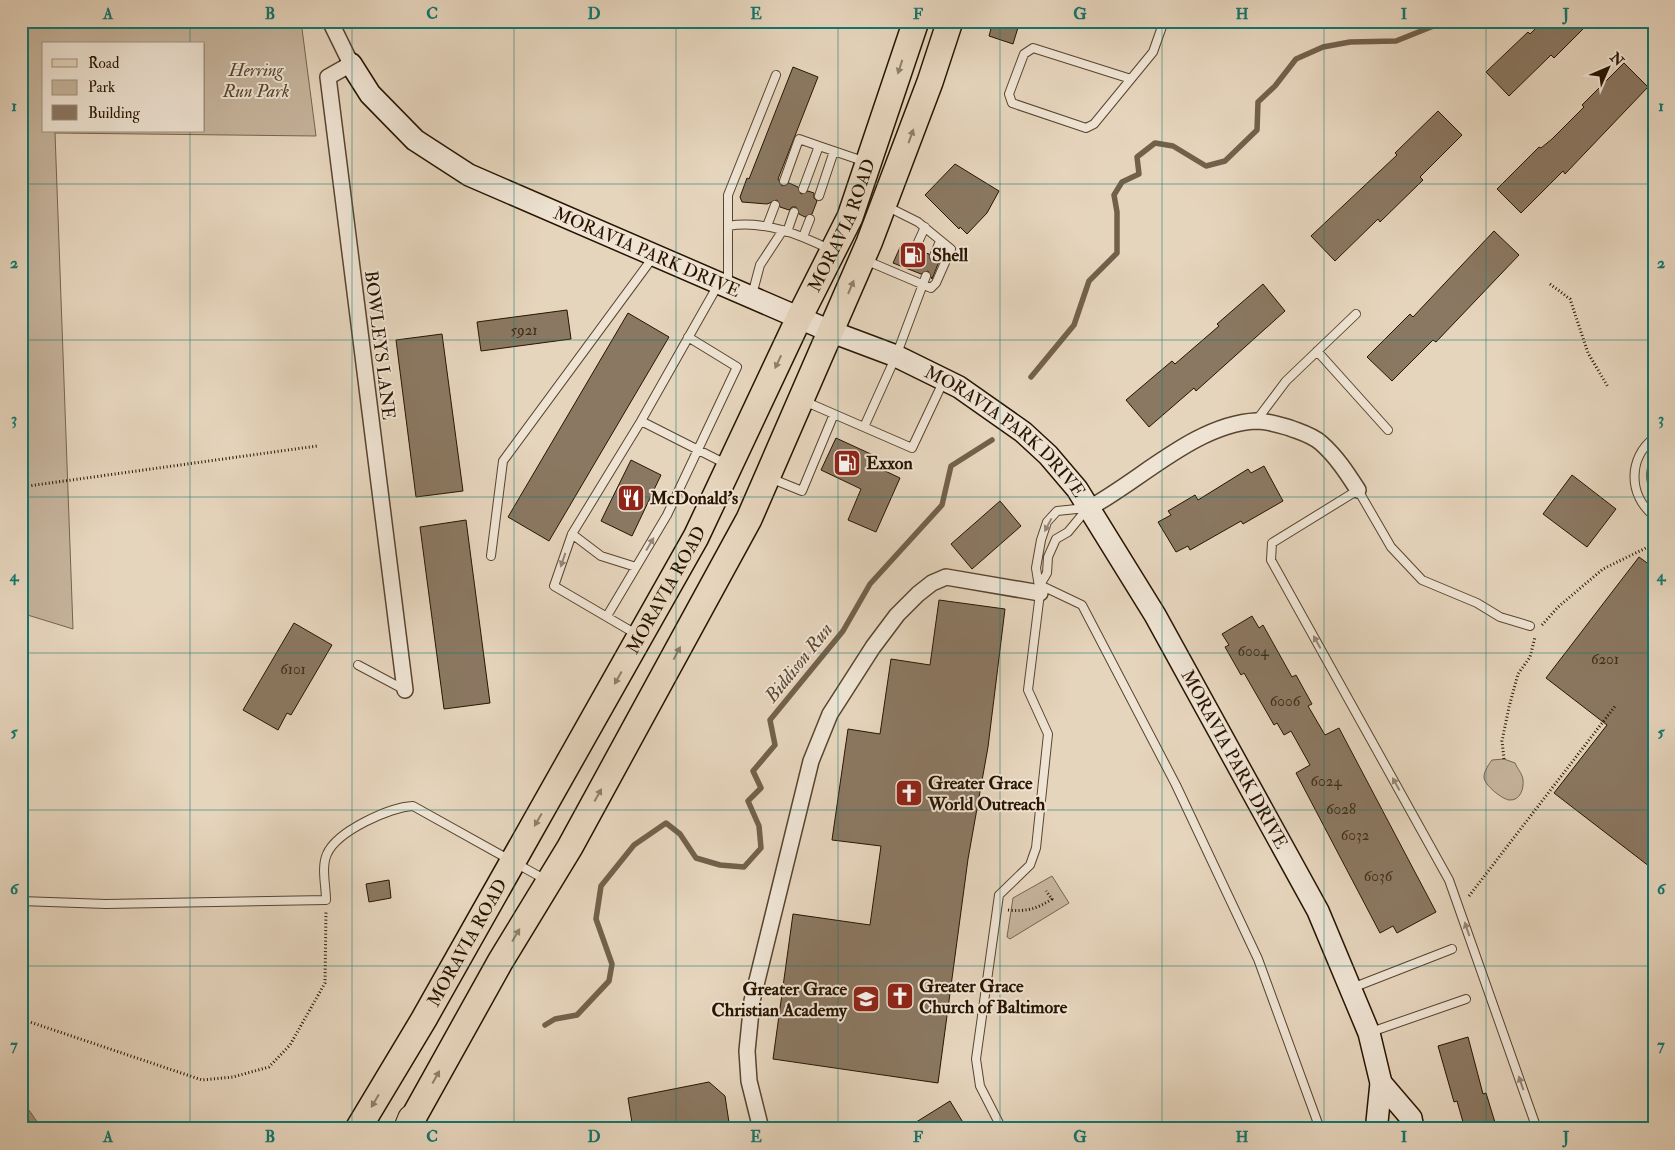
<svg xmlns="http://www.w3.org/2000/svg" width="1675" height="1150" font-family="'IM FELL Double Pica',serif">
<rect width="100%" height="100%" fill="#e6d5bd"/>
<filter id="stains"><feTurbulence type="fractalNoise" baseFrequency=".004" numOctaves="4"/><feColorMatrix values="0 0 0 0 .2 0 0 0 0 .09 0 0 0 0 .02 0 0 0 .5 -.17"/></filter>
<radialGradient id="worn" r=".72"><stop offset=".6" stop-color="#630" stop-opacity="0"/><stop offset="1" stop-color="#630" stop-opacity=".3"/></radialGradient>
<!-- green -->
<path fill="#c6b49d" stroke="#77644e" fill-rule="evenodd" d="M21 21H301L316 136 55 133 73 629 21 613ZM44 44H204V131H44Z
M1654 456V497C1645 483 1643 470 1654 456Z
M1504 759 1515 763C1517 768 1523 775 1523 780 1524 789 1520 801 1509 800 1502 799 1484 785 1484 777 1484 771 1489 764 1492 760Z
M1052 876 1069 903 1010 939 1007 937 1013 898Z"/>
<!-- water -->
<path fill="#a5937d" stroke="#73604b" d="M21 1108 29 1110 42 1129H23L21 1121 30 1125 31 1122 21 1115Z"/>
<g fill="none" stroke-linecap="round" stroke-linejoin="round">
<!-- stream -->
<path stroke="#73604b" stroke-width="5.5" d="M1031 377 1074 325 1089 281 1117 253V212L1114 195 1122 182 1139 174 1137 157 1155 143 1173 146 1206 166 1225 161 1257 130 1258 102 1275 86 1296 59 1323 47 1350 42 1396 41 1446 21
M545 1025 555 1019 577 1015 609 981 612 964 596 919 601 886 634 845 666 823 680 834 696 858 720 865 744 867 761 848 759 826 748 801 761 788 753 771 775 745 770 720 843 631 870 584 942 505 951 466 992 440"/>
</g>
<!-- building -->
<path fill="#8b7862" stroke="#281400" d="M993 21H1020L1013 44 989 36Z
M1543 21H1591L1554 58 1551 55 1509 96 1486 72 1528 32 1530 34Z
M1624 63 1648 87 1565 174 1563 171 1521 213 1497 189 1539 147 1541 148 1552 139 1584 107 1582 105Z
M793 67 818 77 778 179 782 186 789 183 798 187 801 194 808 191 814 193V198L817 201 812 214 805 217 799 214 796 207H792L789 210 780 207 777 200 767 204 742 202 740 197 747 178 749 179Z
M1438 111 1462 135 1420 177 1423 180 1380 222 1378 219 1335 261 1311 236 1397 155 1395 153Z
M955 164 999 191 987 213 967 234 960 227 959 229 925 195Z
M1494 231 1519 255 1436 342 1433 340 1392 381 1367 357 1410 314 1413 317Z
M902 243 910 246V252L913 254 920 251 929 254 931 261 940 259 932 279 928 271 921 274 893 263Z
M1263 284 1285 311 1196 391 1194 388 1149 427 1126 400 1172 361 1175 364 1219 326 1217 324Z
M567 310 571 339 481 351 477 322Z
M628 313 669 337 549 541 508 517Z
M442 334 463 491 416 497 396 340Z
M836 438 873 455 868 463 900 478 876 532 848 520 861 489 821 470Z
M631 460 661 475 632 536 601 521Z
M1264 466 1283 501 1243 524 1241 521 1190 550 1188 546 1176 552 1158 522 1171 515 1168 511 1195 495 1198 500 1248 469 1251 473Z
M1572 475 1616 509 1587 547 1543 514Z
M1000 501 1021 526 972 569 951 544Z
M466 520 490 703 444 709 420 527Z
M1639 557 1654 568V870L1554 793 1607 725 1546 678Z
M939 600 1005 609 988 747 968 859 938 1083 773 1059 793 914 870 925 881 846 832 840 848 729 880 734 891 659 930 665Z
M1252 616 1259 628 1263 625 1292 677 1296 675 1312 704 1308 706 1325 735 1339 728 1436 912 1397 933 1393 926 1380 933 1296 773 1310 765 1291 731 1284 735 1277 723 1274 725 1244 673 1241 675 1225 647 1229 645 1222 634Z
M294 623 332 645 291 715 287 713 278 730 243 710Z
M389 880 391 898 369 902 366 884Z
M1468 1037 1483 1094 1486 1093 1497 1129H1465L1457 1101 1454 1102 1438 1046Z
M709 1082 725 1096 730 1129H633L628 1098Z
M950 1101 967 1129H905Z"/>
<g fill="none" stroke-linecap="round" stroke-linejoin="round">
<!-- lane casing -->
<g stroke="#58442f" stroke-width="10">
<path id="lane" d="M1127 21H1137
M1131 79 1033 48 1024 54 1009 94 1012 103 1086 128 1094 124 1153 52 1164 21
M784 181 799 139 819 146
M803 189 819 146 866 162
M819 196 834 151
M728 226C764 220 799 234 831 250
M767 226 775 205
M787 232 794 212
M803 237 810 219
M915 249 925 227
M934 256 940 241
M865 260 931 288 936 283 951 249 918 222 886 206
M728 283V195L776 75
M752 295 760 265 783 230
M1317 351 1388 430
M804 401 912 448 944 380
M641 421 726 464
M1256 421 1286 381 1356 314
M864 427 896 356 926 276
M1654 438C1628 458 1628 495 1654 516
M770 478 802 491 834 414
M572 534 601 556 636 567
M491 556 503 461 654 256
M1040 585 1082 605 1176 785 1258 959 1320 1129
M1040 585 1047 573 1048 557 1056 539 1068 532 1087 509
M607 616 667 515 737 367 688 337
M1530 626 1500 617 1477 603 1422 580 1391 547 1358 490 1272 543 1271 560 1449 880 1537 1129
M636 634 554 586 572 534 641 421 718 285
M358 665 405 690
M21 901 106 904 326 900C326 886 321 867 327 854 337 831 390 807 413 806L546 880
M1352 988 1452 949
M1371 1032 1466 999
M1002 1129 980 1086 976 1059 999 895 1030 865 1036 848 1048 734 1028 690 1040 593 1036 568 1041 540 1047 522 1057 511 1086 508"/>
</g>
<!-- street casing -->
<g stroke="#58442f" stroke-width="18">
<path id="street" d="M330 21 351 64 328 77 405 690
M1089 508C1141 480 1196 424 1256 421 1268 421 1279 425 1290 428 1300 432 1312 435 1321 443 1336 456 1347 473 1358 490
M761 1129 749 1081 747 1051 752 1001 811 761 830 714 873 647 897 615 918 594 932 583 946 577 1040 593"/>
</g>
<!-- secondary casing -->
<g stroke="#281400" stroke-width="24">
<g id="secondary">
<path id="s1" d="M351 64 370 94 415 140 469 175 832 332 896 356 959 387 1023 432 1048 455 1077 489 1155 615 1318 911 1369 1033 1381 1083 1377 1122 1378 1129"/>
<path d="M1381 1083 1411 1118 1413 1129"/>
</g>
</g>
<!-- primary casing -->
<g stroke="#281400" stroke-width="28">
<g id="primary">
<path id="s2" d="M358 1129 424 1019 696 537 799 318 850 217 916 21"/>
<path d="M407 1129 500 962 570 847 749 519 869 243 930 82 950 21"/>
</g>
</g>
<!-- highway casing -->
<g stroke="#281400" stroke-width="30">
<path id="highway" d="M408 1129 412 1119"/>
</g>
<!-- path -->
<path stroke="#281400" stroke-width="3" stroke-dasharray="1 2.5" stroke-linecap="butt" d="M1550 284 1570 299 1588 353 1608 387
M21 487 317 446
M1542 625 1558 607 1603 569 1654 544
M1504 759 1502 741 1509 707 1518 674 1530 657 1535 637
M1469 896 1616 705
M1008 910C1025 912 1037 909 1052 899L1046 891
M21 1019 202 1080 233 1077 269 1067 290 1045 325 983 326 911"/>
<!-- lane -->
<use href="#lane" stroke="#efe4d4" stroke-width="8"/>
<!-- street -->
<use href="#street" stroke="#efe4d4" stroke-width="15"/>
<!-- secondary -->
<use href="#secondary" stroke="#efe4d4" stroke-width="21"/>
<!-- primary -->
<use href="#primary" stroke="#e6d5bd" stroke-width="25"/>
<!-- highway -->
<use href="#highway" stroke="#e6d5bd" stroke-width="28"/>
</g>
<!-- one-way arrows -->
<defs><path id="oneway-solid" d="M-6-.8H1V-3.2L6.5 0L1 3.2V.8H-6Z" transform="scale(1.25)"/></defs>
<g fill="#907e68">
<use href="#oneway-solid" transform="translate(900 67) rotate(108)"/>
<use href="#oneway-solid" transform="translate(911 136) rotate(-70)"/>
<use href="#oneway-solid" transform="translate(851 287) rotate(-67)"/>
<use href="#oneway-solid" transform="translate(778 362) rotate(115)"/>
<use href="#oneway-solid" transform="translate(677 653) rotate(-62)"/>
<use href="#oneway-solid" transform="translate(618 678) rotate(119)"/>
<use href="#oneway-solid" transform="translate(598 795) rotate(-61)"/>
<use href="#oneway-solid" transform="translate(538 820) rotate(120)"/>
<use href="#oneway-solid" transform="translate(516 935) rotate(-59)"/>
<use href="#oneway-solid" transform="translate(436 1077) rotate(-61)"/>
<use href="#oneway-solid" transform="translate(375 1101) rotate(121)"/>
</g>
<g fill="#958675">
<use href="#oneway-solid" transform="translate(1048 525) rotate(118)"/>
<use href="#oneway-solid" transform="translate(650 544) rotate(-59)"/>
<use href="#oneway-solid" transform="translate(563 560) rotate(109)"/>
<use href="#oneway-solid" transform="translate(1317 642) rotate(-119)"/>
<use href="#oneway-solid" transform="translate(1396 784) rotate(-119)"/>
<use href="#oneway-solid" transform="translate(1467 929) rotate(-109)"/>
<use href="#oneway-solid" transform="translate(1521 1083) rotate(-109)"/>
</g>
<!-- grid -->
<path fill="none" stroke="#0f766e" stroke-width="1" stroke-opacity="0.55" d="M190 21V44M352 21V1129M514 21V1129M676 21V1129M838 21V1129M1000 21V1129M1162 21V1129M1324 21V1129M1486 21V1129M190 131V1129M21 184H1654M21 340H1654M21 497H1654M21 653H1654M21 810H1654M21 966H1654"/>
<!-- icons -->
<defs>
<g id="fuel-square" transform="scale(1.4375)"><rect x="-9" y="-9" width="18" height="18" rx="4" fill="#8f2418" stroke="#efe4d4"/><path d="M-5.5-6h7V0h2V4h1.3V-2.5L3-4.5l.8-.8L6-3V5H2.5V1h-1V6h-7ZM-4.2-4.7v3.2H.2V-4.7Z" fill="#fff"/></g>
<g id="restaurant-square" transform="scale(1.4375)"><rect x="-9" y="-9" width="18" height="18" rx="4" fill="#8f2418" stroke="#efe4d4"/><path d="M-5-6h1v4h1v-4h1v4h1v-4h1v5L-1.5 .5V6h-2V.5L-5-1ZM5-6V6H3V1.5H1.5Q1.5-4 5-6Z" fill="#fff"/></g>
<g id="church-square" transform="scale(1.4375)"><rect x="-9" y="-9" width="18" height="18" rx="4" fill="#8f2418" stroke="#efe4d4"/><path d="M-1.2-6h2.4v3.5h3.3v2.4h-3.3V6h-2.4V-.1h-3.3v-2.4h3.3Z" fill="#fff"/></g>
<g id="school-square" transform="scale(1.4375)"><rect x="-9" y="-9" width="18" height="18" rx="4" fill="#8f2418" stroke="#efe4d4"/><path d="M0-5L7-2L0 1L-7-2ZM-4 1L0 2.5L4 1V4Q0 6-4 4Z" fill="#fff"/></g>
</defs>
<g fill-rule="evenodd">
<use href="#fuel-square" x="913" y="255"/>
<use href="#fuel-square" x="847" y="463"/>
<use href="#restaurant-square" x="631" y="498"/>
<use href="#church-square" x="909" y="793"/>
<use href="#church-square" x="900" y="996"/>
<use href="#school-square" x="866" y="999"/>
</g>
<g text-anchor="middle" stroke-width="4" stroke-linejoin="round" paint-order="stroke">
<!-- number labels -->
<g font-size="15" fill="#412d18">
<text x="524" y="335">5921</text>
<text x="1253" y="656">6004</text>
<text x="1605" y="664">6201</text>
<text x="293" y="674">6101</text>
<text x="1285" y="706">6006</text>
<text x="1326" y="786">6024</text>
<text x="1341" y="814">6028</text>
<text x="1355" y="840">6032</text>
<text x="1378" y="881">6036</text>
</g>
<!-- park labels -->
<g font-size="18" font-style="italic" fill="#57442f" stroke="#efe4d4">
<text x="256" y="76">Herring<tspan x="256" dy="21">Run Park</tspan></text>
</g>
<!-- street labels -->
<g font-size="18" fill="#281400" stroke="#efe4d4">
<text dy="6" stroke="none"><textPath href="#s2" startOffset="1026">MORAVIA ROAD</textPath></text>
<text dy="6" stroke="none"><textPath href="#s1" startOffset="358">MORAVIA PARK DRIVE</textPath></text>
<text transform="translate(380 345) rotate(83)" y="6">BOWLEYS LANE</text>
<text dy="6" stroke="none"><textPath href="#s1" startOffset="762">MORAVIA PARK DRIVE</textPath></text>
<text dy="6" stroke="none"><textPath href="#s2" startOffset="621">MORAVIA ROAD</textPath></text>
<text dy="6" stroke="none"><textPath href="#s1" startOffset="1168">MORAVIA PARK DRIVE</textPath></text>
<text dy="6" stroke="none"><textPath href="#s2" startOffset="216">MORAVIA ROAD</textPath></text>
</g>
<!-- poi labels -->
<g font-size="18" font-weight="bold" fill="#281400" stroke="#efe4d4" text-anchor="start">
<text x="932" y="261">Shell</text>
<text x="866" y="469">Exxon</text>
<text x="650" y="504">McDonald's</text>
<text x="928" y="789">Greater Grace<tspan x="928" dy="21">World Outreach</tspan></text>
<text x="919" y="992">Greater Grace<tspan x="919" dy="21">Church of Baltimore</tspan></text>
<text x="847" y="995" text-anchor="end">Greater Grace<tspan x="847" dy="21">Christian Academy</tspan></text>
</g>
<!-- water labels -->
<g font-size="19" font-style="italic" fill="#5a4732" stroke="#efe4d4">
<text transform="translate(798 662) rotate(-51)" y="7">Biddison Run</text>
</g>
</g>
<!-- margin -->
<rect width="1675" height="1150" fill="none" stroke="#e6d5bd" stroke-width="55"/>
<!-- legend -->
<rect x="42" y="42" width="162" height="90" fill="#efe4d4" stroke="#9f917f"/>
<rect x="52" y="59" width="25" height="8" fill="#e6d5bd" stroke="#9f917f"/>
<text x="88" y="68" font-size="15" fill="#281400">Road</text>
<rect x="52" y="80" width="25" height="15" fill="#c6b49d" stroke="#9f917f"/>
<text x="88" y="92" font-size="15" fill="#281400">Park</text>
<rect x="52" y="105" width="25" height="15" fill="#8b7862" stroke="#9f917f"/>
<text x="88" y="118" font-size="15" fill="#281400">Building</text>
<!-- north arrow -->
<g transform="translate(1608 68) rotate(45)" stroke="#efe4d4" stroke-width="4" paint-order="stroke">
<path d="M0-4L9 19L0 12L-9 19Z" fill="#281400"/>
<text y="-8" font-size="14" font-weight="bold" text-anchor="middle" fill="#281400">N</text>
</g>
<rect x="28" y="28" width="1620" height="1094" fill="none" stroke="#0f766e" stroke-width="2"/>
<g font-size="16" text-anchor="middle" font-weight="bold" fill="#0f766e">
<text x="108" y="19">A</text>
<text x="270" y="19">B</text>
<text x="432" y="19">C</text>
<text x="594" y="19">D</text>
<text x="756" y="19">E</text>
<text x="918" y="19">F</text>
<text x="1080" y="19">G</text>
<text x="1242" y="19">H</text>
<text x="1404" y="19">I</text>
<text x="1566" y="19">J</text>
<text x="14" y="111">1</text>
<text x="1661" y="111">1</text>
<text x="14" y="268">2</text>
<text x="1661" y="268">2</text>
<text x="14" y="424">3</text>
<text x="1661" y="424">3</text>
<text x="14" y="581">4</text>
<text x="1661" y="581">4</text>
<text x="14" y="737">5</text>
<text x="1661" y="737">5</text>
<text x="14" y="894">6</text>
<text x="1661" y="894">6</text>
<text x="14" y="1050">7</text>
<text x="1661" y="1050">7</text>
<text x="108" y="1142">A</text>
<text x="270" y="1142">B</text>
<text x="432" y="1142">C</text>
<text x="594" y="1142">D</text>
<text x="756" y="1142">E</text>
<text x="918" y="1142">F</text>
<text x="1080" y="1142">G</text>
<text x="1242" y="1142">H</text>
<text x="1404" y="1142">I</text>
<text x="1566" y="1142">J</text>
</g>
<rect width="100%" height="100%" filter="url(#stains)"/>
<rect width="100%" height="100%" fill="url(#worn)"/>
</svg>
